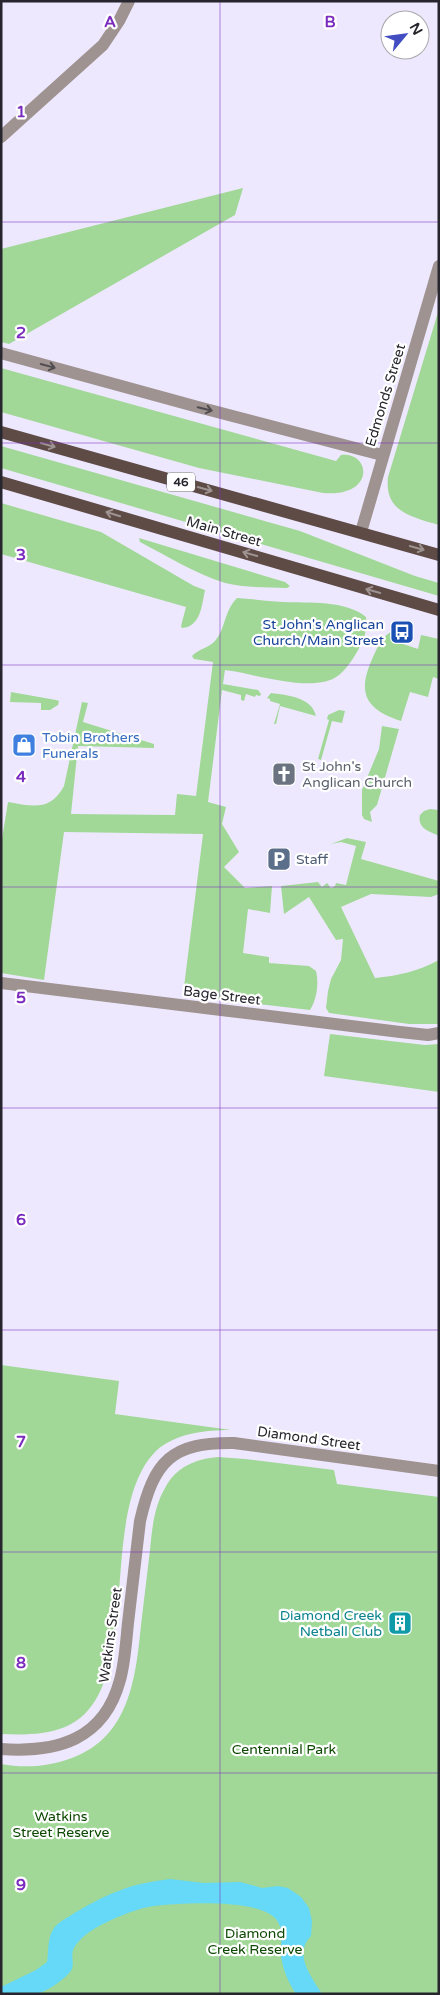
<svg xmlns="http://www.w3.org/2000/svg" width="440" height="1995" font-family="'Varela Round',sans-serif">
<rect width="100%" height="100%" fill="#eee8ff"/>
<!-- green -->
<path fill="#a1d897" d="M243 188 235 215 9 344 1 342V249Z
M439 309V525C412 517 384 512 388 477Z
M1 368 336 461 341 455C371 451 376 498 323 493L199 468 1 412Z
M1 446 300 531 415 576 439 583V596L1 468Z
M1 503 101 532 194 586 205 590C202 604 201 627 182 628L181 626 186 607 1 554Z
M139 538 285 582 290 586 287 588C267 587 245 588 225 583 196 574 167 556 140 542Z
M237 598C252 599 268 601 283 602 308 603 346 600 366 617 368 633 362 644 354 657 350 663 345 670 339 675 315 695 253 673 225 670L223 684 258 690 261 694 260 696 256 695 255 697 246 694 244 701 241 700V695L222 690 208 802 226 807 222 824 239 852 224 867 245 888 272 886 270 913 248 909 243 953 269 957V963L309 966 316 971C319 983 317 999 310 1010L183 995 203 834 64 832 44 980 1 973V845L8 802C32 806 50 812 64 786L82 702 88 703 83 722 154 744V748L78 746 71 814 175 815 177 794 196 796 213 662 194 659 192 656C198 649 209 648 215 641 226 628 224 611 237 598Z
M394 630H398L394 641 418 649 421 635 439 639V679L433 677 428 697 410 692 401 721C364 709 357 692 373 657 378 646 383 635 394 630Z
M11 692 56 700 59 701 58 705 50 710H41V703L10 702Z
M271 693C287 695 312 697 316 716L280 706 276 724H274L280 704 270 701V699L267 698Z
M339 710 345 711 342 723 332 721 321 760 318 759 329 720 327 719 328 715Z
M382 726 399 729 377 805 370 812 372 822 364 819 362 815V790L379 749Z
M430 809 439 810V836C428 831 417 828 420 815L424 811Z
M347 838 366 842 361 859 439 881V894L431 897 371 894 341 907 375 978C397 976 419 971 439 960V1024H409L329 1013 326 1008 328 991 331 979 341 960 343 939 336 940 309 897 284 914 281 886 318 882 322 887 327 883 331 888 335 886 336 883 346 885 356 846 341 842 331 844Z
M330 1034 425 1045 439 1044V1092L324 1076Z
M1 1365 119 1381 115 1414 231 1430C206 1430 175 1433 156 1451 94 1513 148 1693 65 1727 45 1735 23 1735 1 1734Z
M218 1457 245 1459 334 1470 337 1484 439 1497V1994H1V1764C28 1769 54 1766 79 1755 130 1732 136 1675 141 1625 144 1600 147 1575 150 1550 152 1529 154 1507 165 1488 176 1467 195 1459 218 1457Z"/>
<!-- water -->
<path fill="#65d9f7" d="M170 1879 204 1883 240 1882 262 1888 278 1886 288 1888 301 1897 309 1908 312 1921 311 1936C293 1954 311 1976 322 1994H296C288 1982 283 1970 281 1956 280 1943 285 1931 276 1919 258 1898 180 1903 154 1906 137 1908 109 1920 94 1929 87 1933 76 1942 73 1950 71 1956 74 1963 72 1969 68 1977 48 1991 39 1993 30 1995 11 1994 1 1994V1987L36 1970 47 1962C49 1950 47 1938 54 1928 59 1921 69 1917 76 1912 111 1892 130 1884 170 1879Z"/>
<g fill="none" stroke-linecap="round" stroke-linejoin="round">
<!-- minor -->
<path stroke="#9e9390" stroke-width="12" d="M1 137 103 45 119 21 129 1
M1 353 198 407 382 455
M361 532 439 266
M1 983 400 1032 428 1035 439 1033
M1 1749C57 1753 104 1740 120 1680 125 1662 126 1642 128 1623 132 1589 136 1555 140 1521 154 1461 171 1442 234 1443L439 1471"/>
<!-- primary -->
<path stroke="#5e4b46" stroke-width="12" d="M1 432 439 555
M1 482 439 610"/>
</g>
<!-- one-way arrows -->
<defs><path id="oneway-shaft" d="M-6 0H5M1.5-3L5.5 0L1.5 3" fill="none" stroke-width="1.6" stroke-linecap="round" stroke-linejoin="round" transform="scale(1.25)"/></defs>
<g stroke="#514c50">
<use href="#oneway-shaft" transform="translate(48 366) rotate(15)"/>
<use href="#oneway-shaft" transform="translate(205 409) rotate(14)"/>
</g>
<g stroke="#9e9390">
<use href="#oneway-shaft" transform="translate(48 445) rotate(16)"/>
<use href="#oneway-shaft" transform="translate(205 489) rotate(16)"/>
<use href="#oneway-shaft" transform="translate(113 514) rotate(-163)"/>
<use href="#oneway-shaft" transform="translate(417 548) rotate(16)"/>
<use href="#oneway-shaft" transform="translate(250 554) rotate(-164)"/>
<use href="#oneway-shaft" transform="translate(373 591) rotate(-164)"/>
</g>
<!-- grid -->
<path fill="none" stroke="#7b2cbf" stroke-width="1" stroke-opacity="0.55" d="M220 1V1994M1 222H439M1 443H439M1 665H439M1 887H439M1 1108H439M1 1330H439M1 1552H439M1 1773H439"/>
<!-- icons -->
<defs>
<g id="bus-square" transform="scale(1.25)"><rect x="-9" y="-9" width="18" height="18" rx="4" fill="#1a4fb4" stroke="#fff"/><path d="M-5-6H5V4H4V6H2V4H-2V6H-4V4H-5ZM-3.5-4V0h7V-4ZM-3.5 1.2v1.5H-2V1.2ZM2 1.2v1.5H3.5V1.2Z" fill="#fff"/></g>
<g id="shop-square" transform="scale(1.25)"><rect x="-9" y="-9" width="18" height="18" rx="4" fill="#3f7fe0" stroke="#fff"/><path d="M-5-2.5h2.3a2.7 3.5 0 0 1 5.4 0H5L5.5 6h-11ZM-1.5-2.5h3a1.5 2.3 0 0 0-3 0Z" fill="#fff"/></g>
<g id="church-square" transform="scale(1.25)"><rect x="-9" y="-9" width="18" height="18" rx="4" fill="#6b7280" stroke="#fff"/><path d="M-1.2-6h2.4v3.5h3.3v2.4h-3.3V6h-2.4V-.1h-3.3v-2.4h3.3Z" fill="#fff"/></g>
<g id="parking-square" transform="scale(1.25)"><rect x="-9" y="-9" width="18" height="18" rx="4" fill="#5c6f8a" stroke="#fff"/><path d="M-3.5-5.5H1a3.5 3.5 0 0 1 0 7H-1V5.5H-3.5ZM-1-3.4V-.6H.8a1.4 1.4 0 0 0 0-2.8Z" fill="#fff"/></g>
<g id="building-square" transform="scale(1.25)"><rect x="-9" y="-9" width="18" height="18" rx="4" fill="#0f9aa8" stroke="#fff"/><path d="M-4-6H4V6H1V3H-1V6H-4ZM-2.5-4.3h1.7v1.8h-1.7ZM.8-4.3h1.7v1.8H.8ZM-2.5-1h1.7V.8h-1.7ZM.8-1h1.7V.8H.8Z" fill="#fff"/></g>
</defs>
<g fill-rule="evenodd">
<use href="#bus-square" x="402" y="632"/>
<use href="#shop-square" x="24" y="745"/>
<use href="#church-square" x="284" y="774"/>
<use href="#parking-square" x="279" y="859"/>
<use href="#building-square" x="400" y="1623"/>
</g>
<g text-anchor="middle" stroke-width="4.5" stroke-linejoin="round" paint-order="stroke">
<!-- shield labels -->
<rect fill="#fff" stroke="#68666c" stroke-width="1" x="167" y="472.5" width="28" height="19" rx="4"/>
<g font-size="12" font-weight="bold" fill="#27252d">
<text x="181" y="486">46</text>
</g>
<!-- street labels -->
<g font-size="14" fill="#27252d" stroke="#fff">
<text transform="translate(385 395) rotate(-73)" y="5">Edmonds Street</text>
<text transform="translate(224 531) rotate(16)" y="5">Main Street</text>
<text transform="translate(222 995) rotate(7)" y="5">Bage Street</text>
<text transform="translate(309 1438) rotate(8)" y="5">Diamond Street</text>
<text transform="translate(110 1635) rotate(-82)" y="5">Watkins Street</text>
</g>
<!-- transit labels -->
<g font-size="14" fill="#164399" stroke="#fff" text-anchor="end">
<text x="384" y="629">St John's Anglican<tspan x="384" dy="16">Church/Main Street</tspan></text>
</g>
<!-- shop labels -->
<g font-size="14" fill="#366cbe" stroke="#fff" text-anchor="start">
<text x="42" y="742">Tobin Brothers<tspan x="42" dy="16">Funerals</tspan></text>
</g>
<!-- worship labels -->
<g font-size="14" fill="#5b616d" stroke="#fff" text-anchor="start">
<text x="302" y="771">St John's<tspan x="302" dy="16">Anglican Church</tspan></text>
</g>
<!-- service labels -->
<g font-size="14" fill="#4e5e75" stroke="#fff" text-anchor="start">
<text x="296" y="864">Staff</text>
</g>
<!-- culture labels -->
<g font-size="14" fill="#0d838f" stroke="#fff" text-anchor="end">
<text x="382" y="1620">Diamond Creek<tspan x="382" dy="16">Netball Club</tspan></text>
</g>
<!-- park labels -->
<g font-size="14" fill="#0d4902" stroke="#fff">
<text x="284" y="1754">Centennial Park</text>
<text x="61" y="1821">Watkins<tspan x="61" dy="16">Street Reserve</tspan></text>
<text x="255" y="1938">Diamond<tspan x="255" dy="16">Creek Reserve</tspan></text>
</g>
</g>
<g font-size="16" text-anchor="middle" font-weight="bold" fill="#7b2cbf" stroke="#fff" stroke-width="4.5" stroke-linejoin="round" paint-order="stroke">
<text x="110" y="27">A</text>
<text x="330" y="27">B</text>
<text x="21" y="117">1</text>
<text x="21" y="338">2</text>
<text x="21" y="560">3</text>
<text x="21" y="782">4</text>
<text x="21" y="1003">5</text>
<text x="21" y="1225">6</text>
<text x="21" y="1447">7</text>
<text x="21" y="1668">8</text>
<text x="21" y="1890">9</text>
</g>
<!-- border -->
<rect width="440" height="1995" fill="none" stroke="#27252d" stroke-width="5"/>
<!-- north arrow -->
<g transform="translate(405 35) rotate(61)"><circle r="24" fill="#ffffff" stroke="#a9a8ab"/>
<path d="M0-4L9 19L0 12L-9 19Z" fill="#424dc2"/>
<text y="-8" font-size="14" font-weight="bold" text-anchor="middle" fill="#27252d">N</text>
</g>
</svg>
